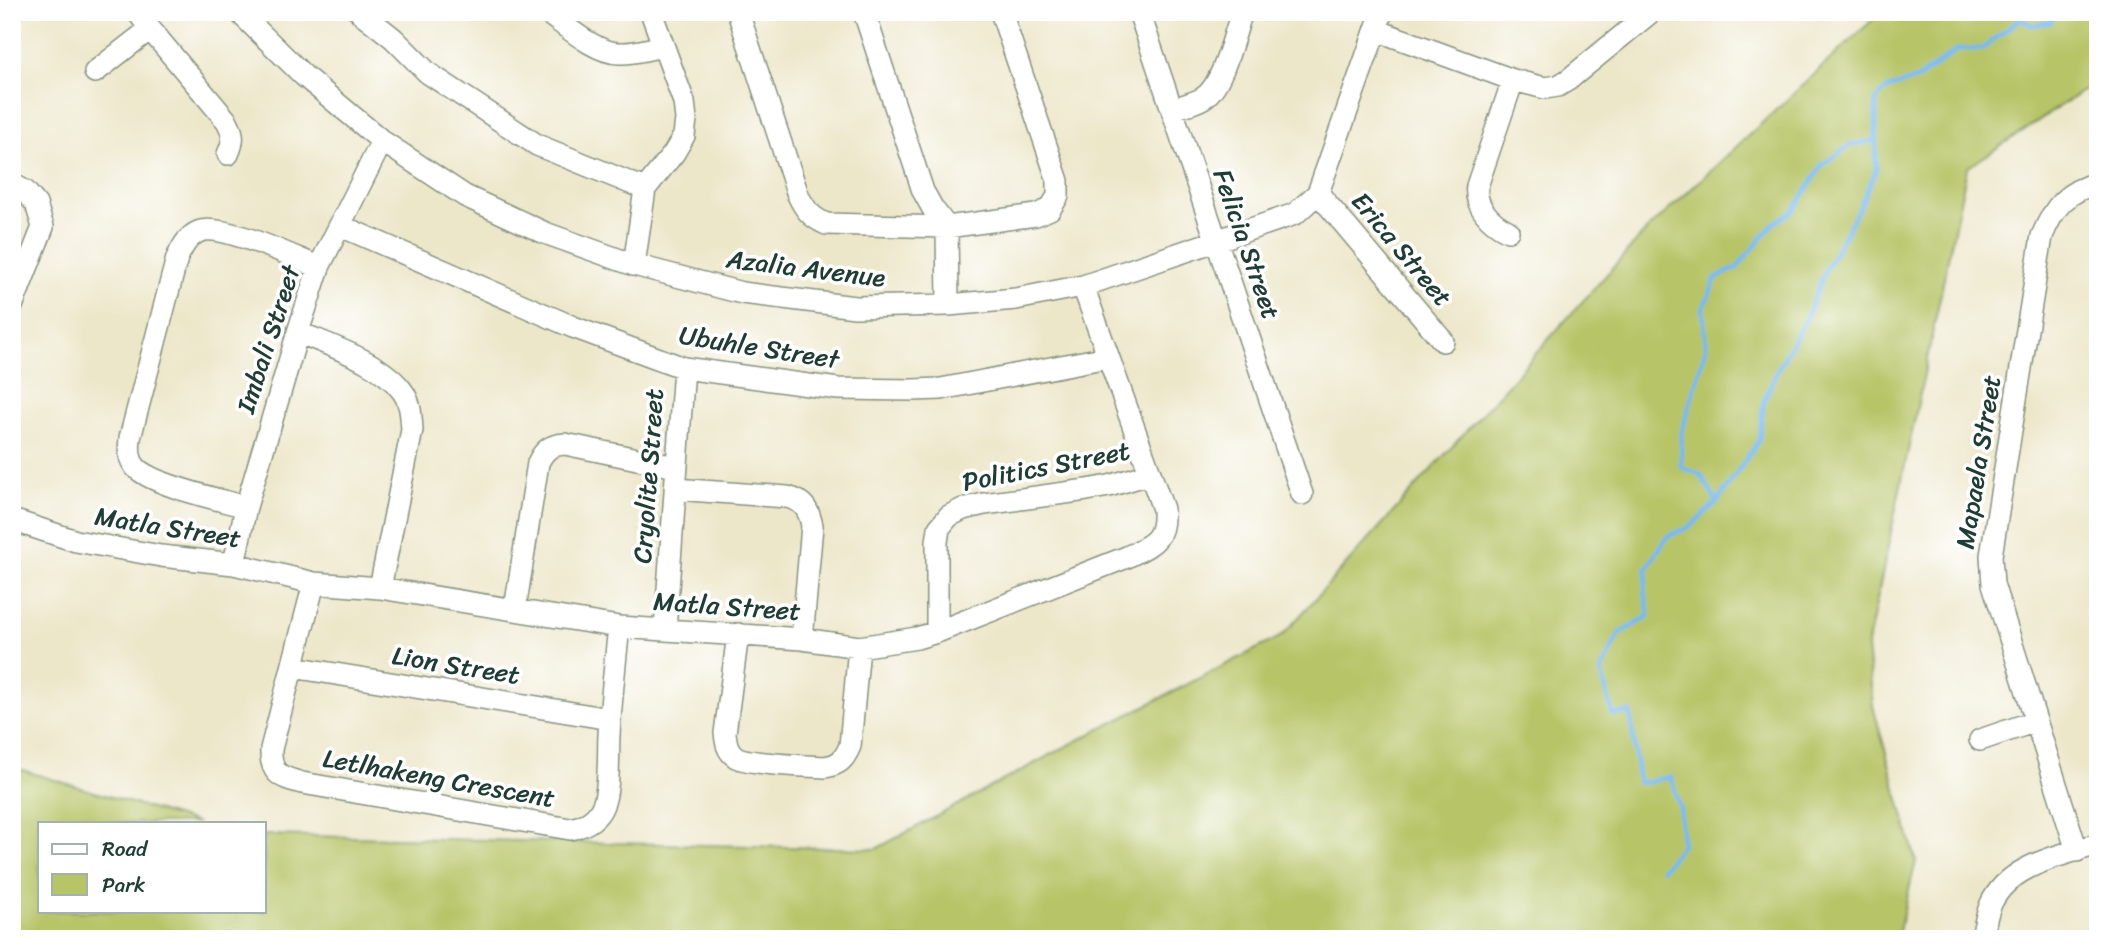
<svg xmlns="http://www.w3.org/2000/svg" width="2110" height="951" font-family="Sriracha,sans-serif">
<rect width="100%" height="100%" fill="#fff"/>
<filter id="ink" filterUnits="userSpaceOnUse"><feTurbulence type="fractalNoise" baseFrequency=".0143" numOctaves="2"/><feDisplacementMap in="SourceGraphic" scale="14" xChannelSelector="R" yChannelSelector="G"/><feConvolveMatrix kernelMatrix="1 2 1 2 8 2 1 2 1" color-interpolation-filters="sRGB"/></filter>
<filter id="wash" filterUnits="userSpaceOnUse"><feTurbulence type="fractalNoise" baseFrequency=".00686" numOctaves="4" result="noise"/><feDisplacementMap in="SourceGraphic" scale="28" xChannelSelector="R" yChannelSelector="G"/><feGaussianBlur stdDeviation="1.57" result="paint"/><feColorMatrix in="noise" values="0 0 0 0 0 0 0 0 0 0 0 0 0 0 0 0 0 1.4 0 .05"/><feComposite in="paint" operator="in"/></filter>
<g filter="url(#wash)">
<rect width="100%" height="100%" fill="#ede7ca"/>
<!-- green -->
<path fill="#b7c567" stroke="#6b814e" stroke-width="2" d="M1881 12H2098V87L2083 91 1967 168 1867 647 1873 706 1916 861 1897 939H12V767L198 823H40V911H264V835L876 849 1067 746 1282 636 1644 233Z"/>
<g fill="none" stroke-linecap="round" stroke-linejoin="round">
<!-- stream -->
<path stroke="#78baed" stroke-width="5" d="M1717 502 1700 474 1681 467 1682 431 1706 348 1703 309 1716 278 1737 268 1773 224 1794 210 1823 164 1851 145 1876 140
M1662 869 1682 845 1680 808 1671 777 1639 783 1630 712 1613 715 1601 671 1619 634 1649 616 1645 591 1647 568 1667 537 1691 526 1717 502 1759 440 1764 400 1781 363 1806 319 1825 271 1859 208 1876 170V99L1887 89 1919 78 1958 49H1982L2020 19 2032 25 2051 22 2052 12"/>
</g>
</g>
<g filter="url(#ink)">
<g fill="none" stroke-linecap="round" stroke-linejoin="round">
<!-- minor casing -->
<g stroke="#86927f" stroke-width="24">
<path id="minor" d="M138 12 150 29 227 121C234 134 234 141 228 154
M239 12 303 75 382 141 465 196 545 233 634 265 742 293 855 307 948 305 1016 299 1083 286 1295 214 1318 193 1382 12
M360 12 393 38 428 73 537 145 645 189
M546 12C565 25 595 53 619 53 634 54 648 49 663 46
M738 12 798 195C805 210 811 217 826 224L947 227 1036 215 1050 209 1058 196V181L1001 12
M864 12 923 191 933 209 947 227 948 305
M1139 12 1302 494
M1376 30 1513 80 1545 88 1558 86 1568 80 1651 12
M95 72 150 29
M1172 109C1182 106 1195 103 1203 98 1223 86 1234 34 1242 12
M12 184 25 191 36 204 43 227 12 306
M1318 193 1443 341
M341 226 573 327 684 368 838 389 913 390 941 389 1108 357
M1508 231C1491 223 1474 206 1477 186L1513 80
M634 265 645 189 674 153 684 136 686 119 684 102 651 12
M298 332C330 346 382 362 403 392 411 403 411 417 412 430L380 588
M675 489 787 497C804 501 809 510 812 526L802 639
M246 507C222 500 146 484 134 465 128 457 129 447 130 438L177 258C182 248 187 237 198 232 219 221 295 258 319 267
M12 520 76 541 161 556 234 564 314 583 380 588 619 627 802 639 859 647 917 638 937 632 1127 557C1152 544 1165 541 1163 509L1083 286
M234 564 246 507 298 332 319 267 382 141
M314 583 271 749C270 774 280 777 302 783L570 829C585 826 597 820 603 805 610 789 608 753 609 735 611 699 615 663 619 627
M515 609 538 463C544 450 550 445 565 444L676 467
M665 630 684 368
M937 632V542L939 528 949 516 963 509 984 504 1087 490 1109 486 1149 474
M738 634 725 733C726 742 727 751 736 757 749 764 806 766 824 767 839 765 844 760 850 746L859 647
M293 667 610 719
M1980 740 2036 721
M2077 851 1993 584 1991 556 2042 236C2054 207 2066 191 2098 183
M1982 939C1984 928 1986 916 1990 906 2007 865 2059 856 2098 844"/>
</g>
<!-- minor -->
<use href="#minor" stroke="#fff" stroke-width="21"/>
</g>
</g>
<g text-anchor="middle" stroke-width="7" stroke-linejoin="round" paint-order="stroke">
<!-- street labels -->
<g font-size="26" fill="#1f3d34" stroke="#fff">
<text transform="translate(1247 244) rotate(71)" y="9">Felicia Street</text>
<text transform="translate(1402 249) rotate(50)" y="9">Erica Street</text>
<text transform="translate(806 268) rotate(7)" y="9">Azalia Avenue</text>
<text transform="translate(268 339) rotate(-72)" y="9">Imbali Street</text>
<text transform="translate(759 347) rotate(9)" y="9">Ubuhle Street</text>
<text transform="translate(1978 462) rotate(-81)" y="9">Mapaela Street</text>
<text transform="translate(1046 466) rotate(-11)" y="9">Politics Street</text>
<text transform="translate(648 476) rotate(-86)" y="9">Cryolite Street</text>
<text transform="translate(168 527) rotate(9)" y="9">Matla Street</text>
<text transform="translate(727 606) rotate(4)" y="9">Matla Street</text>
<text transform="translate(456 665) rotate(9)" y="9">Lion Street</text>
<text transform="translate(439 778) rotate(10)" y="9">Letlhakeng Crescent</text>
</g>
</g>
<!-- margin -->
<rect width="2110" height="951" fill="none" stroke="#fff" stroke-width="42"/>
<!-- legend -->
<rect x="38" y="822" width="228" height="91" fill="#ffffff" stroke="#a5b1ae" stroke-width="2"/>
<rect x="52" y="844" width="35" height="10" fill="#ffffff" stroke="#a5b1ae" stroke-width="2"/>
<text x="102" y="856" font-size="21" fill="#1f3d34">Road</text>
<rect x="52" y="874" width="35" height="21" fill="#b7c567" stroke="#a5b1ae" stroke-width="2"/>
<text x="102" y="892" font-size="21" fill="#1f3d34">Park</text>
</svg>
